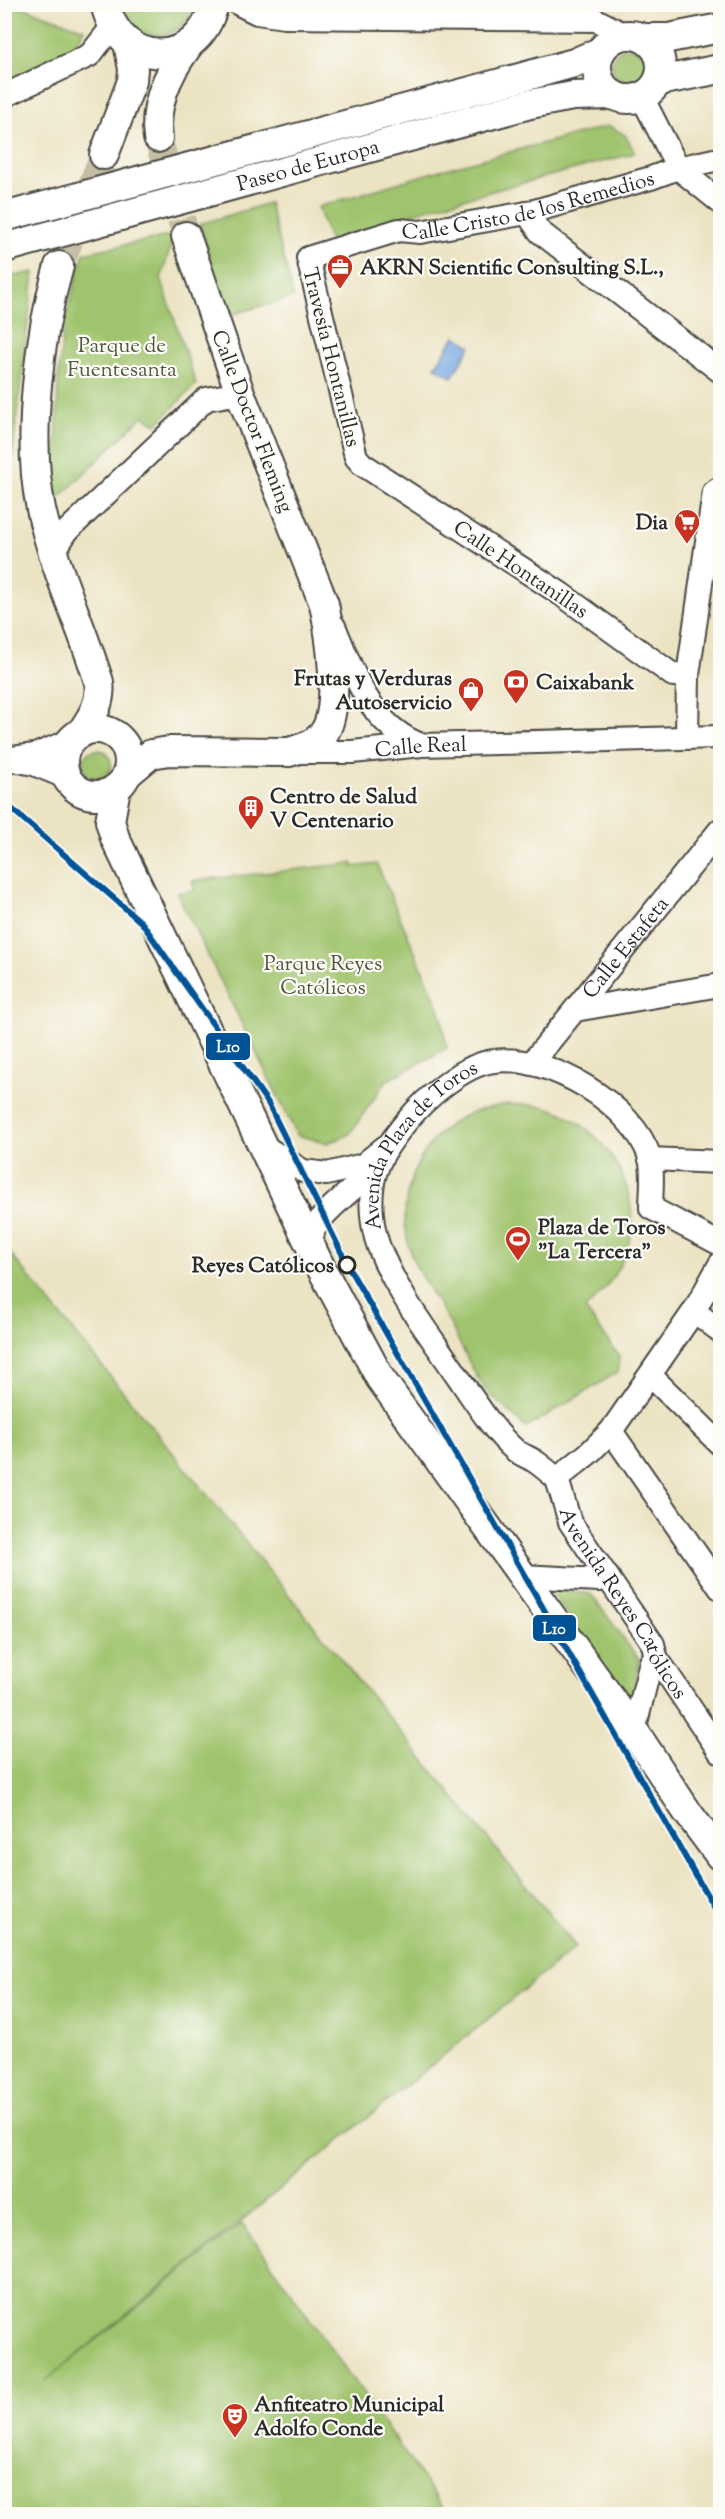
<svg xmlns="http://www.w3.org/2000/svg" width="725" height="2519" font-family="'Sorts Mill Goudy',serif">
<rect width="100%" height="100%" fill="#fdfcf7"/>
<filter id="ink" filterUnits="userSpaceOnUse"><feTurbulence type="fractalNoise" baseFrequency=".0167" numOctaves="2"/><feDisplacementMap in="SourceGraphic" scale="12" xChannelSelector="R" yChannelSelector="G"/><feConvolveMatrix kernelMatrix="1 2 1 2 8 2 1 2 1" color-interpolation-filters="sRGB"/></filter>
<filter id="wash" filterUnits="userSpaceOnUse"><feTurbulence type="fractalNoise" baseFrequency=".008" numOctaves="4" result="noise"/><feDisplacementMap in="SourceGraphic" scale="24" xChannelSelector="R" yChannelSelector="G"/><feGaussianBlur stdDeviation="1.35" result="paint"/><feColorMatrix in="noise" values="0 0 0 0 0 0 0 0 0 0 0 0 0 0 0 0 0 1.4 0 .05"/><feComposite in="paint" operator="in"/></filter>
<g filter="url(#wash)">
<rect width="100%" height="100%" fill="#ece3c3"/>
<!-- green -->
<path fill="#a0c46e" stroke="#66784c" stroke-width="1.5" d="M5 5H17L84 29 72 52 5 86Z
M120 5H196C180 45 135 46 120 5Z
M612 65a17 17 0 1 1 34 0a17 17 0 1 1-34 0Z
M609 126 625 135 635 153 429 208 330 242 318 207 437 171Z
M269 203 294 297 226 316 200 224Z
M174 235 161 279 196 384 157 424 143 416 55 502 58 379 64 323 84 253Z
M34 272 12 457H5V278Z
M83 764a14 14 0 1 1 28 0a14 14 0 1 1-28 0Z
M353 863V867L377 864 440 1010 447 1048 386 1081 349 1135 327 1143 297 1135 177 893 195 890 192 881Z
M508 1104C522 1105 535 1104 549 1108 606 1125 649 1197 625 1254 616 1276 602 1294 585 1309L619 1356 618 1372 526 1428C514 1415 498 1404 486 1390 474 1376 459 1340 449 1322 436 1298 417 1275 410 1250 395 1201 416 1144 460 1118 475 1110 491 1107 508 1104Z
M4 1246 576 1947 44 2382 242 2223 448 2514H5Z
M549 1588 591 1594 640 1661 630 1706Z"/>
<!-- water -->
<path fill="#77a8e2" stroke="#516a86" stroke-width="1.5" d="M455 336 471 346 452 377 435 367Z"/>
</g>
<g filter="url(#ink)">
<g fill="none" stroke-linecap="round" stroke-linejoin="round">
<!-- major-tunnel -->
<path stroke="#c5bea5" stroke-width="28" stroke-dasharray="28 14" stroke-linecap="butt" d="M158 138 186 236
M59 266 104 155"/>
<!-- minor casing -->
<g stroke="#484742" stroke-width="26">
<g id="minor">
<path d="M239 4 257 13 284 17 596 20 625 35"/>
<path d="M4 96 90 55 112 27"/>
<path d="M642 97 678 168 714 160 720 161"/>
<path d="M527 213 540 232 720 371"/>
<path d="M53 553 67 531 206 399 240 393"/>
<path d="M334 626C354 673 369 725 421 745"/>
<path id="s1" d="M688 675H673L561 594 362 464 356 457 308 258 399 230 420 232 527 213 651 178 678 168 720 202"/>
<path d="M687 737 688 675 714 492 720 488"/>
<path id="s2" d="M293 752H352L422 745 720 737"/>
<path d="M4 759 35 755 72 740"/>
<path d="M18 761 34 764 68 778"/>
<path d="M575 1010 720 985"/>
<path id="s3" d="M531 1064 720 830"/>
<path d="M262 1145 303 1171 327 1174 363 1165 385 1147"/>
<path d="M650 1159 720 1162"/>
<path d="M311 1247C312 1242 312 1234 314 1229 323 1210 361 1184 377 1166"/>
<path d="M694 1311 720 1331"/>
<path d="M651 1376 720 1444"/>
<path d="M611 1431 720 1588"/>
<path id="s4" d="M557 1479C550 1473 543 1467 536 1462 530 1458 522 1455 516 1451 493 1432 469 1392 452 1368 427 1331 398 1294 381 1252 373 1234 370 1210 372 1190 374 1163 390 1142 406 1122 425 1099 464 1064 494 1061 549 1054 634 1105 650 1158 654 1173 651 1193 651 1208L720 1244"/>
<path id="s5" d="M557 1479 570 1522 653 1644 656 1657 720 1752"/>
<path d="M557 1479 589 1453 611 1431 694 1311 720 1264"/>
<path d="M521 1576 600 1580 608 1577"/>
<path d="M634 1731 651 1662 656 1657"/>
</g>
</g>
<!-- major casing -->
<g stroke="#484742" stroke-width="32">
<g id="major">
<path d="M105 4C121 70 198 70 214 4"/>
<circle cx="629" cy="67" r="32"/>
<path d="M643 38H669L720 28"/>
<path d="M659 81 720 69"/>
<path d="M158 138C153 104 168 73 188 46"/>
<path d="M104 155 132 81 133 69 128 43"/>
<path d="M4 217 523 77 574 63 601 51"/>
<path id="s6" d="M4 248 530 104 573 96 612 95"/>
<path d="M59 266C39 335 26 438 41 509 54 569 81 624 99 682 102 702 92 717 81 733"/>
<circle cx="96" cy="762" r="33"/>
<path d="M127 774 151 754 169 751 289 752C303 748 316 744 325 731 341 705 330 633 324 604L240 393 186 236"/>
<path d="M116 788 110 821 115 838 319 1264 380 1378 634 1731 688 1813 720 1856"/>
</g>
</g>
<!-- minor -->
<use href="#minor" stroke="#fff" stroke-width="22"/>
<!-- major -->
<use href="#major" stroke="#fff" stroke-width="28"/>
<!-- metro-1 casing -->
<g stroke="#fdfcf7" stroke-width="10">
<path id="metro-1" d="M4 802 142 923 268 1103 349 1268 720 1918"/>
</g>
<!-- metro-1 -->
<use href="#metro-1" stroke="#015396" stroke-width="6"/>
</g>
</g>
<!-- icons -->
<defs>
<g id="office-pin" transform="scale(1.35)"><path d="M0 17L-7.5 6A9.5 9.5 0 1 1 7.5 6Z" fill="#c8321e" stroke="#fdfcf7"/><path d="M-6-3h4V-5.5h4V-3h4V5H-6ZM-1-4.5V-3h2v-1.5ZM-6 0V1H6V0Z" fill="#fff"/></g>
<g id="supermarket-pin" transform="scale(1.35)"><path d="M0 17L-7.5 6A9.5 9.5 0 1 1 7.5 6Z" fill="#c8321e" stroke="#fdfcf7"/><path d="M-6-5.5h2.5l.6 2H6L4.5 2H-2.5L-4.4-4H-6ZM-1.5 3.2a1.3 1.3 0 1 0 .1 0ZM3 3.2a1.3 1.3 0 1 0 .1 0Z" fill="#fff"/></g>
<g id="bank-pin" transform="scale(1.35)"><path d="M0 17L-7.5 6A9.5 9.5 0 1 1 7.5 6Z" fill="#c8321e" stroke="#fdfcf7"/><path d="M-6-4H6V4H-6ZM0-2.3a2.3 2.3 0 1 0 0 4.6a2.3 2.3 0 1 0 0-4.6Z" fill="#fff"/></g>
<g id="shop-pin" transform="scale(1.35)"><path d="M0 17L-7.5 6A9.5 9.5 0 1 1 7.5 6Z" fill="#c8321e" stroke="#fdfcf7"/><path d="M-5-2.5h2.3a2.7 3.5 0 0 1 5.4 0H5L5.5 6h-11ZM-1.5-2.5h3a1.5 2.3 0 0 0-3 0Z" fill="#fff"/></g>
<g id="building-pin" transform="scale(1.35)"><path d="M0 17L-7.5 6A9.5 9.5 0 1 1 7.5 6Z" fill="#c8321e" stroke="#fdfcf7"/><path d="M-4-6H4V6H1V3H-1V6H-4ZM-2.5-4.3h1.7v1.8h-1.7ZM.8-4.3h1.7v1.8H.8ZM-2.5-1h1.7V.8h-1.7ZM.8-1h1.7V.8H.8Z" fill="#fff"/></g>
<g id="stadium-pin" transform="scale(1.35)"><path d="M0 17L-7.5 6A9.5 9.5 0 1 1 7.5 6Z" fill="#c8321e" stroke="#fdfcf7"/><path d="M0-5a6.5 5 0 1 0 0 10a6.5 5 0 1 0 0-10ZM-3.5-1.8h7v3.6h-7Z" fill="#fff"/></g>
<g id="theatre-pin" transform="scale(1.35)"><path d="M0 17L-7.5 6A9.5 9.5 0 1 1 7.5 6Z" fill="#c8321e" stroke="#fdfcf7"/><path d="M-5-5.5Q0-4 5-5.5V0Q5 5 0 6Q-5 5-5 0ZM-3.3-2.5H-1v1.5H-3.3ZM1-2.5H3.3v1.5H1ZM-2.8 1Q0 5.5 2.8 1Z" fill="#fff"/></g>
</defs>
<g fill-rule="evenodd">
<use href="#office-pin" x="340" y="267"/>
<use href="#supermarket-pin" x="687" y="522"/>
<use href="#bank-pin" x="516" y="682"/>
<use href="#shop-pin" x="471" y="690"/>
<use href="#building-pin" x="251" y="808"/>
<use href="#stadium-pin" x="518" y="1239"/>
<use href="#theatre-pin" x="235" y="2416"/>
</g>
<!-- markers -->
<circle fill="#fdfcf7" stroke="#2b2b2b" stroke-width="3" cx="347" cy="1265" r="8"/>
<g text-anchor="middle" stroke-width="4.5" stroke-linejoin="round" paint-order="stroke">
<!-- street labels -->
<g font-size="21" fill="#2b2b2b" stroke="#fdfcf7">
<text dy="7" stroke="none"><textPath href="#s6" startOffset="315">Paseo de Europa</textPath></text>
<text dy="7" stroke="none"><textPath href="#s1" startOffset="832">Calle Cristo de los Remedios</textPath></text>
<text transform="translate(332 357) rotate(76)" y="7">Travesía Hontanillas</text>
<text transform="translate(253 421) rotate(69)" y="7">Calle Doctor Fleming</text>
<text transform="translate(521 569) rotate(34)" y="7">Calle Hontanillas</text>
<text dy="7" stroke="none"><textPath href="#s2" startOffset="128">Calle Real</textPath></text>
<text dy="7" stroke="none"><textPath href="#s3" startOffset="150">Calle Estafeta</textPath></text>
<text dy="7" stroke="none"><textPath href="#s4" startOffset="418">Avenida Plaza de Toros</textPath></text>
<text dy="7" stroke="none"><textPath href="#s5" startOffset="142">Avenida Reyes Católicos</textPath></text>
</g>
<!-- poi labels -->
<g font-size="21" font-weight="bold" fill="#2b2b2b" stroke="#fdfcf7" text-anchor="start">
<text x="360" y="274">AKRN Scientific Consulting S.L.,</text>
<text x="668" y="529" text-anchor="end">Dia</text>
<text x="452" y="685" text-anchor="end">Frutas y Verduras<tspan x="452" dy="24">Autoservicio</tspan></text>
<text x="536" y="689">Caixabank</text>
<text x="270" y="803">Centro de Salud<tspan x="270" dy="24">V Centenario</tspan></text>
<text x="538" y="1234">Plaza de Toros<tspan x="538" dy="24">"La Tercera"</tspan></text>
<text x="254" y="2411">Anfiteatro Municipal<tspan x="254" dy="24">Adolfo Conde</tspan></text>
</g>
<!-- park labels -->
<g font-size="21" fill="#4e593f" stroke="#fdfcf7">
<text x="122" y="352">Parque de<tspan x="122" dy="24">Fuentesanta</tspan></text>
<text x="323" y="970">Parque Reyes<tspan x="323" dy="24">Católicos</tspan></text>
</g>
<!-- stop labels -->
<g font-size="21" font-weight="bold" fill="#2b2b2b" stroke="#fdfcf7" text-anchor="end">
<text x="334" y="1272">Reyes Católicos</text>
</g>
</g>
<g stroke="#fdfcf7" stroke-width="2">
<rect x="205" y="1032" width="46" height="29" rx="6" fill="#015396"/>
<rect x="532" y="1614" width="45" height="28" rx="6" fill="#015396"/>
</g>
<g font-size="16" text-anchor="middle" font-weight="bold" fill="#fff">
<text x="228" y="1052">L10</text>
<text x="554" y="1634">L10</text>
</g>
<!-- margin -->
<rect width="725" height="2519" fill="none" stroke="#fdfcf7" stroke-width="24"/>
</svg>
